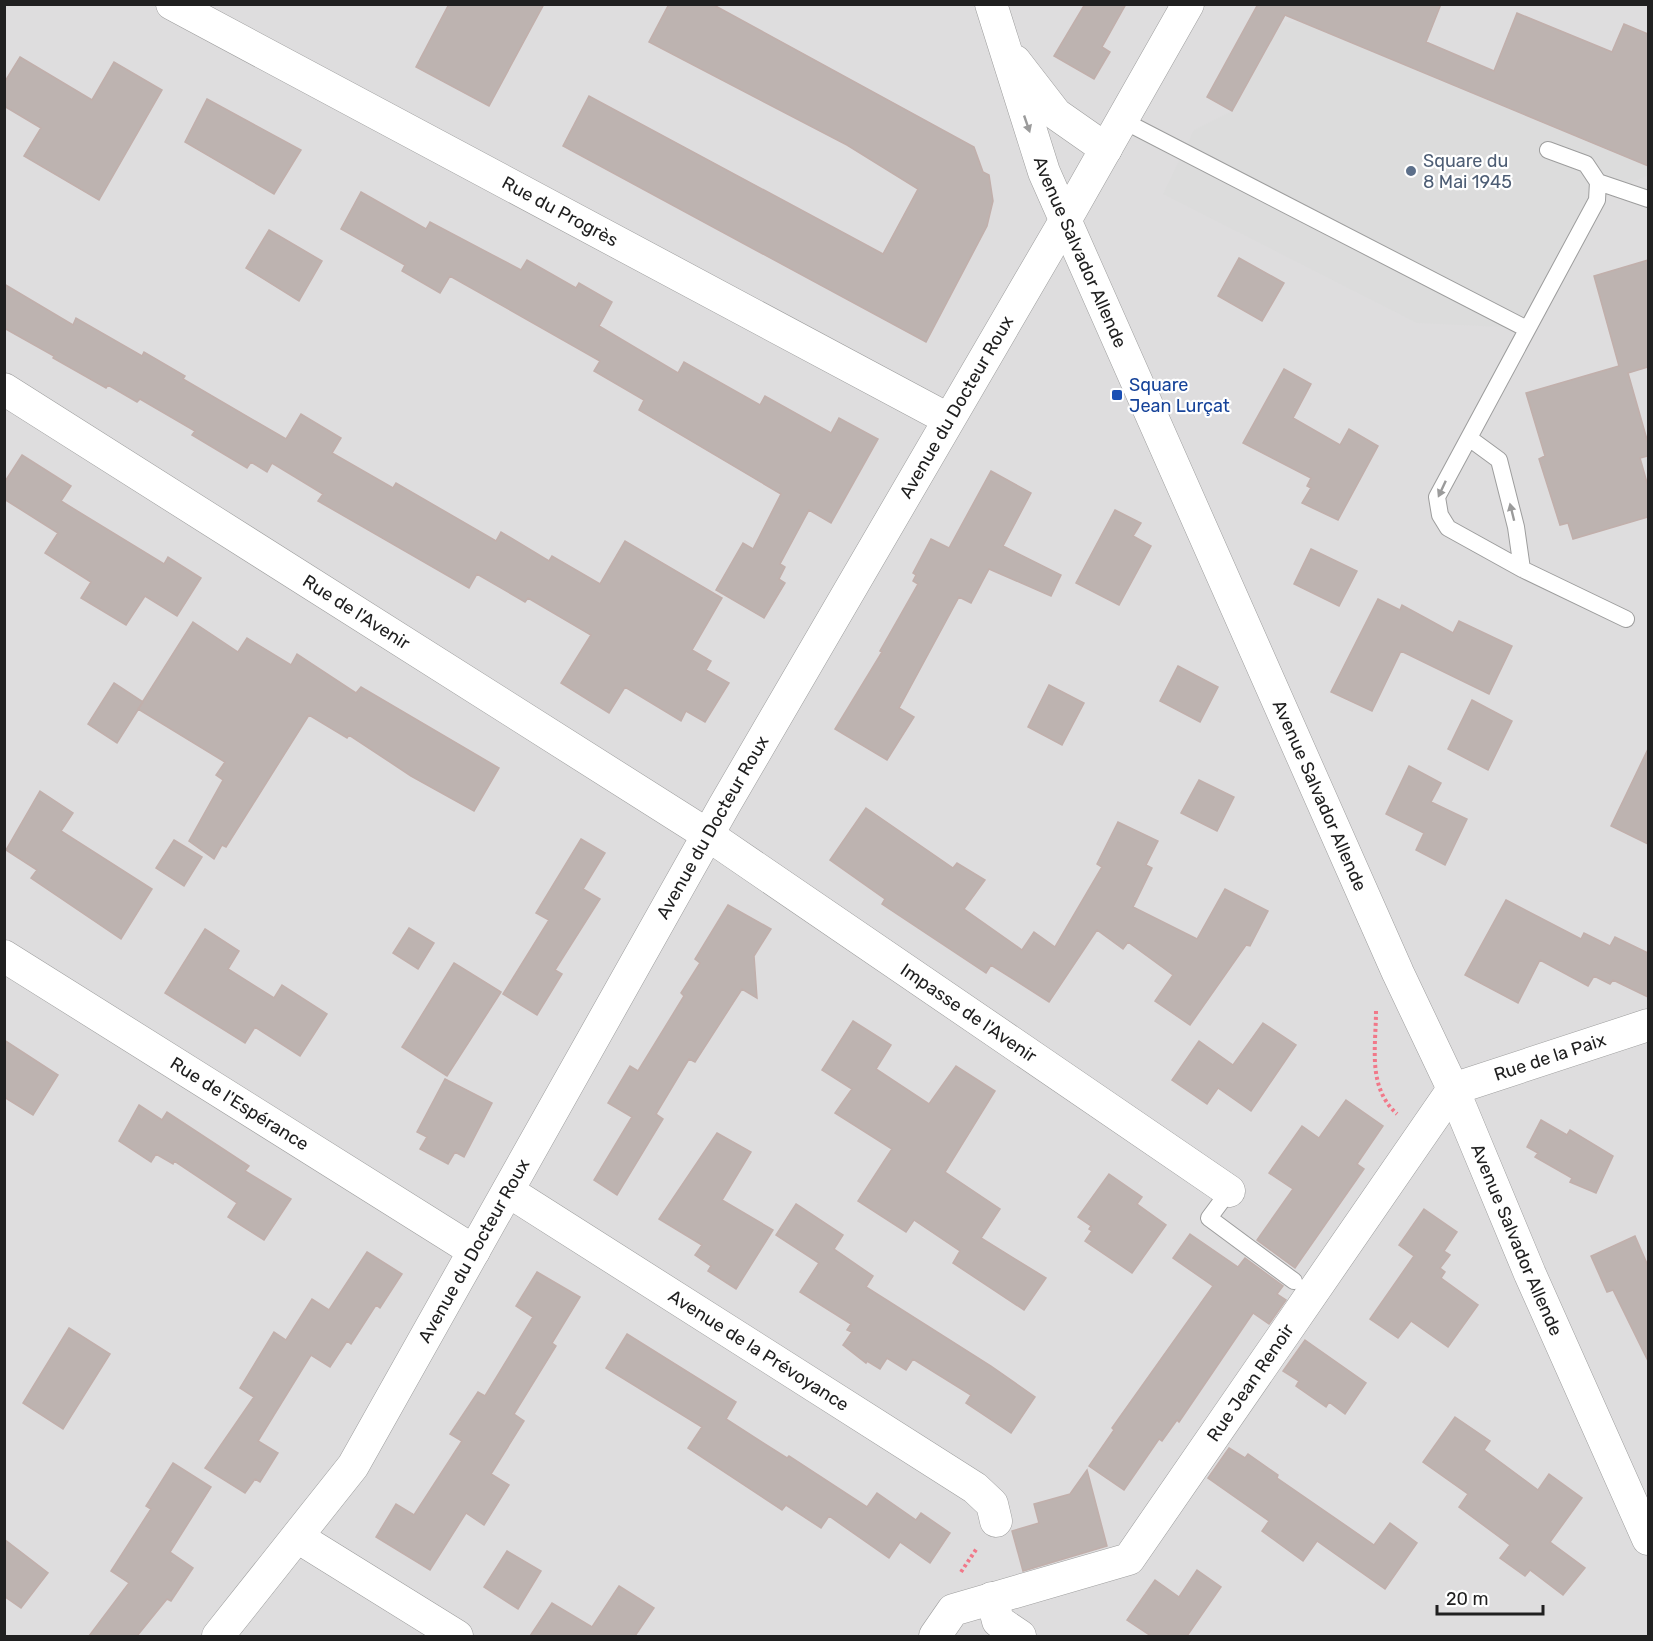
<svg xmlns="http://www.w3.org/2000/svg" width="1653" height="1641" font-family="Rubik,sans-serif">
<rect width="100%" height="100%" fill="#f0ebe7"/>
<!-- residential -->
<path fill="#deddde" d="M5 5H1648V1636H5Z"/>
<!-- parking -->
<path fill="#dcdcdc" d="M1301 21 1648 166V175L1596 200 1525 328 1417 323 1163 194 1194 130 1232 111 1281 23Z"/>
<!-- building -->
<path fill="#bdb3b0" stroke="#c1afab" stroke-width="1.5" d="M449 4H544L489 106 416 67Z
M669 4H712L974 147 983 172 989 175 993 201 987 226 926 342 563 146 589 96 883 254 918 189 847 145 649 42Z
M1085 4H1126L1102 47 1110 52 1094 79 1054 56Z
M1258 4H1441L1426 42 1494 71 1517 13 1612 52 1624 24 1648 34V166L1285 15 1232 111 1207 97Z
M20 57 92 100 114 62 162 90 99 200 24 156 41 128 4 106V83Z
M207 99 301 150 274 194 185 142Z
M361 192 426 229 430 222 521 270 527 260 576 288 579 283 612 302 599 326 678 373 684 362 760 405 765 396 831 433 839 418 878 439 831 523 809 510 780 564 785 567 779 579 785 583 764 618 716 590 743 543 753 549 781 494 639 410 644 400 594 371 600 361 450 276 440 293 402 271 405 265 341 229Z
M269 230 322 261 299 301 246 268Z
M1239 258 1284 283 1262 321 1218 296Z
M1648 260V367L1628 373 1648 443V456L1640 458 1648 486V517L1573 539 1568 523 1560 525 1539 459 1545 456 1526 393 1619 366 1594 276Z
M4 284 73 325 76 318 142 356 144 352 185 376 183 379 286 439 301 414 341 438 332 453 393 488 396 483 496 541 501 532 549 561 552 556 600 584 625 541 722 598 692 650 711 661 706 670 729 683 705 722 686 711 681 721 625 687 609 713 561 683 591 635 528 598 525 602 477 574 469 588 318 501 323 494 272 463 267 472 251 462 247 468 192 435 195 431 140 399 137 402 108 385 106 388 53 358 54 356 4 328Z
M1284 369 1311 384 1293 418 1340 445 1349 429 1378 446 1338 520 1302 503 1311 488 1307 486 1311 478 1243 443Z
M22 455 71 486 61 501 164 564 168 557 201 578 177 616 145 596 126 625 81 598 91 582 45 553 58 533 4 499V483Z
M991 471 1031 493 1003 546 1061 575 1051 596 989 569 971 603 959 597 899 708 914 717 887 760 835 729 882 652 880 651 918 584 913 581 916 575 913 573 931 539 949 548Z
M1115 510 1141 523 1133 536 1151 546 1119 605 1076 583Z
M1311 549 1357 571 1339 606 1294 584Z
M1378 599 1400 610 1402 605 1453 633 1459 621 1512 646 1489 694 1401 651 1372 711 1331 692Z
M193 622 238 652 247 638 291 665 297 654 356 693 361 687 499 768 474 811 411 776 349 735 347 738 309 715 226 847 222 845 214 859 189 841 223 780 216 775 225 762 138 709Z
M1178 666 1218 687 1200 722 1160 701Z
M114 683 143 702 117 743 88 724Z
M1049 685 1084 703 1062 745 1028 727Z
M1472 700 1512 721 1488 770 1448 749Z
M1648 749V844L1611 826Z
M1409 766 1441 783 1431 802 1467 819 1445 865 1416 850 1424 833 1386 814Z
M1199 780 1234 797 1217 831 1181 813Z
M40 791 73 813 61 831 152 889 121 939 31 878 37 870 6 850Z
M866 808 953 868 957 863 985 880 964 909 1022 950 1034 932 1055 947 1102 867 1097 864 1118 822 1158 841 1146 865 1152 868 1133 907 1197 939 1225 889 1268 911 1250 946 1246 945 1190 1025 1155 1001 1173 975 1128 942 1123 949 1097 930 1049 1002 991 965 986 973 882 904 885 899 830 860Z
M581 839 605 853 583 889 600 899 555 970 562 974 537 1015 503 994 549 920 536 913Z
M174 840 202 857 184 886 156 868Z
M1506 900 1581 939 1584 933 1610 946 1615 937 1648 953V997L1613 980 1610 984 1594 976 1588 986 1540 960 1518 1003 1465 975Z
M728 905 771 929 754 956 757 998 742 989 695 1062 689 1059 656 1114 663 1119 617 1195 594 1180 632 1117 608 1103 630 1066 638 1071 684 996 681 993 700 963 695 959Z
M409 928 434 943 418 969 393 953Z
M205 929 239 951 228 969 274 998 282 985 327 1014 300 1056 255 1027 245 1043 165 993Z
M454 963 501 992 447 1076 402 1047Z
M853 1021 891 1045 876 1069 929 1104 956 1066 995 1091 945 1172 1000 1209 981 1238 1046 1278 1024 1310 953 1263 960 1251 914 1220 906 1232 858 1201 892 1149 835 1113 852 1089 822 1070Z
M1263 1023 1296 1045 1251 1111 1218 1088 1207 1104 1172 1080 1199 1041 1233 1065Z
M4 1040 58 1075 33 1115 4 1097Z
M445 1079 492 1103 464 1157 455 1152 448 1164 420 1149 427 1137 417 1132Z
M1346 1100 1383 1126 1357 1164 1364 1169 1295 1268 1257 1240 1293 1189 1269 1173 1302 1126 1319 1138Z
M139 1105 162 1120 167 1112 249 1166 245 1171 291 1199 264 1240 228 1217 237 1203 174 1161 173 1164 156 1154 151 1162 119 1141Z
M1541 1120 1567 1135 1570 1130 1613 1156 1596 1193 1570 1182 1572 1178 1535 1157 1538 1153 1527 1147Z
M717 1133 751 1152 722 1200 773 1230 736 1289 708 1271 711 1266 695 1255 702 1245 659 1219Z
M1109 1174 1142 1197 1137 1204 1166 1225 1132 1273 1085 1241 1092 1231 1089 1229 1091 1226 1078 1217Z
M796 1204 843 1235 834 1249 873 1276 866 1287 991 1366 1035 1397 1011 1433 966 1403 971 1395 913 1359 906 1370 887 1358 880 1369 867 1361 866 1363 843 1345 852 1332 847 1330 851 1324 800 1292 819 1263 776 1235Z
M1424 1209 1457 1232 1444 1251 1450 1255 1440 1268 1445 1272 1441 1278 1478 1305 1448 1347 1411 1321 1398 1338 1370 1319 1414 1256 1399 1245Z
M1190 1234 1238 1267 1245 1258 1283 1286 1277 1294 1286 1300 1269 1324 1253 1313 1179 1422 1177 1420 1162 1441 1159 1439 1124 1490 1089 1466 1114 1430 1112 1428 1213 1286 1173 1258Z
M1635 1236 1648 1266V1361L1613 1290 1607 1292 1591 1256Z
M367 1252 402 1274 380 1308 376 1305 351 1344 347 1341 330 1367 311 1355 258 1441 278 1453 260 1482 255 1479 245 1493 205 1468 254 1397 240 1388 274 1332 286 1340 312 1299 329 1310Z
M537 1272 580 1297 552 1343 556 1346 514 1414 524 1421 491 1474 509 1485 484 1525 466 1513 430 1570 376 1537 396 1504 414 1515 462 1441 450 1434 478 1392 485 1396 533 1317 516 1306Z
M69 1328 110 1354 63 1429 23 1403Z
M627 1334 736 1402 726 1419 787 1458 789 1456 867 1507 877 1493 916 1520 921 1513 950 1533 930 1563 900 1542 889 1558 829 1516 821 1528 786 1505 782 1510 688 1448 702 1427 606 1368Z
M1305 1340 1366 1383 1345 1414 1329 1402 1326 1407 1296 1386 1299 1381 1283 1371Z
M1455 1417 1490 1441 1484 1450 1538 1490 1549 1474 1582 1498 1550 1542 1585 1568 1563 1595 1530 1570 1525 1576 1500 1558 1510 1545 1459 1507 1468 1494 1423 1462Z
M1229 1448 1245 1458 1248 1454 1278 1475 1277 1478 1374 1545 1390 1523 1417 1543 1385 1589 1317 1541 1303 1561 1262 1531 1269 1521 1208 1478Z
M173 1463 211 1487 170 1552 193 1568 171 1601 167 1599 137 1636H89L129 1583 111 1571 151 1509 146 1506Z
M1087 1470 1107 1546 1023 1571 1012 1531 1039 1523 1034 1504 1070 1494Z
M4 1539 48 1573 21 1608 4 1596Z
M507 1551 541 1571 518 1609 484 1587Z
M1197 1570 1221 1587 1187 1636H1151L1127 1620 1155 1580 1179 1597Z
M619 1586 654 1608 635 1636H530L552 1603 592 1627Z"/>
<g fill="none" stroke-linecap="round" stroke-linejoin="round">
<!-- service casing -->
<g stroke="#9d9d9d" stroke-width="18">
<path id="service" d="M1122 120 1525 328
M1548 150 1586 164 1598 182 1648 199
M1598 182 1597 200 1437 497 1440 515 1448 528 1522 569 1626 619
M1469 438 1499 460 1516 527 1522 569
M1229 1191 1209 1218 1294 1281"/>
</g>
<!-- minor casing -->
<g stroke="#9d9d9d" stroke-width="33">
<g id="minor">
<path id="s1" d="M172 4 948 419"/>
<path id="s2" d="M991 4 1044 172 1398 973 1453 1089 1530 1274 1648 1539"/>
<path d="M1015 61 1056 114 1106 149"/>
<path id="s3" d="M4 389 708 835 1229 1191"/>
<path id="s4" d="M4 956 474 1251"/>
<path id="s5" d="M1453 1089 1648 1025"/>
<path id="s6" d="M508 1191 975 1488 992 1504 996 1521"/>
<path d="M299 1538 457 1636"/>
<path d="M992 1598 998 1621 1020 1636"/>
<path id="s7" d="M218 1636 353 1466 724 806 1066 219 1188 4"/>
<path id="s8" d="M935 1636 953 1610 1129 1559 1453 1089"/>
</g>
</g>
<!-- path -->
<path stroke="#f17889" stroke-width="4" stroke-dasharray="3 3" stroke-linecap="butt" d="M1376 1011C1376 1047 1367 1087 1397 1114
M961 1572 977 1548"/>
<!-- service -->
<use href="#service" stroke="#fff" stroke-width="16"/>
<!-- minor -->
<use href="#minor" stroke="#fff" stroke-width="32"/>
</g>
<!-- one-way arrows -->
<defs><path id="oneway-solid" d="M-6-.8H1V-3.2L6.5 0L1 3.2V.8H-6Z" transform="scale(1.5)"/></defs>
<g fill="#9b9b9b">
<use href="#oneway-solid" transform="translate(1027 124) rotate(71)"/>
<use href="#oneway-solid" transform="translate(1442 489) rotate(115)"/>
<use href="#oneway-solid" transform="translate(1512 512) rotate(-104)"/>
</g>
<!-- markers -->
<circle fill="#5c6f8a" stroke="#fff" stroke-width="2" cx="1411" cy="171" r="6"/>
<rect fill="#1a4fb4" stroke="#fff" stroke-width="2" x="1111" y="389" width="12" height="12" rx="3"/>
<g text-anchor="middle" stroke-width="4.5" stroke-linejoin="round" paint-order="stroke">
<!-- service labels -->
<g font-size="18" fill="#4e5e75" stroke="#fff" text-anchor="start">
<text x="1423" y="167">Square du<tspan x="1423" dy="21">8 Mai 1945</tspan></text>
</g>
<!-- street labels -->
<g font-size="18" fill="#202020" stroke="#fff">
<text dy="6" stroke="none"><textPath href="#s1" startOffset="440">Rue du Progrès</textPath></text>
<text dy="6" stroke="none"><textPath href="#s2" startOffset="264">Avenue Salvador Allende</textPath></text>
<text dy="6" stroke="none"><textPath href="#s7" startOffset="1436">Avenue du Docteur Roux</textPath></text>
<text dy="6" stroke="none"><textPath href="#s3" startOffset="417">Rue de l'Avenir</textPath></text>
<text dy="6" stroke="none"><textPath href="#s2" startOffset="858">Avenue Salvador Allende</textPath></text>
<text dy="6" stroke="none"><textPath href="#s7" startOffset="950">Avenue du Docteur Roux</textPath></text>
<text dy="6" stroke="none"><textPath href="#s3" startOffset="1149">Impasse de l'Avenir</textPath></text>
<text dy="6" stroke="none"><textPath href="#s5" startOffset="102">Rue de la Paix</textPath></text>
<text dy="6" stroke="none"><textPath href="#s4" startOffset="278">Rue de l'Espérance</textPath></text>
<text dy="6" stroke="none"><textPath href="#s2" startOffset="1344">Avenue Salvador Allende</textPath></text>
<text dy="6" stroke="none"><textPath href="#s7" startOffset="464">Avenue du Docteur Roux</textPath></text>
<text dy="6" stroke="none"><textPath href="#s6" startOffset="297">Avenue de la Prévoyance</textPath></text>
<text dy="6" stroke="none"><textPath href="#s8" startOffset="429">Rue Jean Renoir</textPath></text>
</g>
<!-- transit labels -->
<g font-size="18" fill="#164399" stroke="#fff" text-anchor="start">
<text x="1129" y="391">Square<tspan x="1129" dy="21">Jean Lurçat</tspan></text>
</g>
</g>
<!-- border -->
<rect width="1653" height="1641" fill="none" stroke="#202020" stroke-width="12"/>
<!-- scale -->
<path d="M1437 1605v9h106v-9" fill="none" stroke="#202020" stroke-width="3"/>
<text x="1446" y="1605" font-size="18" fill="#202020" stroke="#ffffff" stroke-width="4.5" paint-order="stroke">20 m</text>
</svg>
